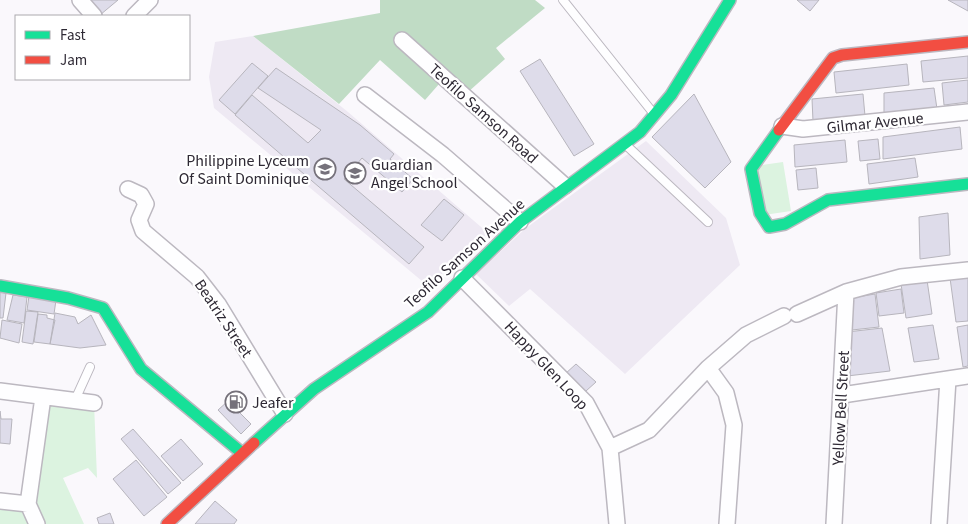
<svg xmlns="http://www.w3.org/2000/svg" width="968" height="524" font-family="'Source Sans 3',sans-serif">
<rect width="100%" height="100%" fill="#faf8fc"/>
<!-- built -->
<path fill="#eee9f3" d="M253 36 348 112 488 233 428 286 214 108 209 77 215 42Z
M646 141 726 218 740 265 625 374 530 289 509 306 476 274 526 228Z"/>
<!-- green -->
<path fill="#dcf3e0" d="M783 162 791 211 764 215 756 166Z
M43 397 94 403 97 478 88 468 63 478 84 524H0V501L28 503Z"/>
<!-- forest -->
<path fill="#c0dcc5" d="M380 0H535L545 8 496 48 505 59 467 93 447 75 425 100 380 60 339 104 253 36 380 13Z"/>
<!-- building -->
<path fill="#dedcea" stroke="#b7b5bd" d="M86 0H118L100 15Z
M797 0H819L810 11Z
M948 0H968V11Z
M968 56V78L923 82 921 61Z
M540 59 594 144 574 156 520 71Z
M252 63 268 76 235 114 219 100Z
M907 64 909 85 836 93 834 72Z
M276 68 360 125 394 154 390 159 413 179 402 192 362 158 344 179 424 247 409 264 235 115 252 95 308 143 321 130 258 88Z
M968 80V102L944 105 942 83Z
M934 88 937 109 884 115V93Z
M694 94 731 162 705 188 652 137Z
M863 94 865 116 813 121 812 99Z
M960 127 962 149 883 159V137Z
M878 139 880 159 860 161 858 141Z
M845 140 847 162 795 167 794 145Z
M915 158 918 177 869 184 867 164Z
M816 168 818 188 798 190 796 170Z
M444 199 464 215 442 241 421 225Z
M948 213 950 255 920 259 919 217Z
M968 276V321L956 322 950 278Z
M927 280 932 314 906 318 901 284Z
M901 289 904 313 879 316 876 293Z
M0 292 6 293 3 318H0Z
M875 294 879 327 852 330 851 298Z
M13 295 27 297 24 323 7 320Z
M29 296 56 300 54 314 27 310Z
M26 311 38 312 33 344 22 342Z
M55 313 75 317 78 324 91 315 106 345 80 348 50 344Z
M38 314 47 315V318L55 320 50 344 34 342Z
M2 320 22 324 19 343 0 338Z
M933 325 939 359 914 362 908 328Z
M968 325V366L963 367 957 327Z
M882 328 890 371 847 376V332Z
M576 364 596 382 586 391 565 374Z
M228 401 251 424 241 434 218 410Z
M0 411 1 419H12L10 444 0 443Z
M133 429 181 483 168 494 121 439Z
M181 439 203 464 183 481 161 456Z
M136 460 167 497 144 516 113 479Z
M215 501 237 520 234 524H195Z
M110 513 114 524H99L97 518Z"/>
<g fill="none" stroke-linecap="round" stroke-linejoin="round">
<!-- lane casing -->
<g stroke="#bcb8c0" stroke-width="10">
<path id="lane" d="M563 0 654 114
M626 145 708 222
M75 400 90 367"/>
</g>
<!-- street casing -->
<g stroke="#bcb8c0" stroke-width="18">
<path id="street" d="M80 0 94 16
M134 16 150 0
M402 40 565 186
M365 95 443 155 520 222
M782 126 803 129 968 112
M128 189 141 195 146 204 139 220 143 231 197 277 218 304 285 414
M462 278 586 403 610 448 617 524
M797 314 846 292 901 277 968 270
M708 368 726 393 734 425 727 524
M0 391 94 403
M842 395 968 376
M610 448 649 430 708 368 746 335 784 316
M0 501 28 504
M37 524 28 504 43 397
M834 524 846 292
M939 524 948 379"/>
</g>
<!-- fast casing -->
<g stroke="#bcb8c0" stroke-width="14">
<path id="fast" d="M779 130 751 169 760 213 769 227 785 224 828 200 968 184
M0 286 68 298 103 308 141 369 242 453
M254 443 314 389 428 312 520 222 640 132 671 95 730 0"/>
</g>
<!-- jam casing -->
<g stroke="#bcb8c0" stroke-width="14">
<path id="jam" d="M779 130 833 58 842 55 968 42
M167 524 254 443"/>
</g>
<!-- lane -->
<use href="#lane" stroke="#fefeff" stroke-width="8"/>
<!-- street -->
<use href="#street" stroke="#fefeff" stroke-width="15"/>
<!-- fast -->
<use href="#fast" stroke="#16e098" stroke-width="11"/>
<!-- jam -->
<use href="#jam" stroke="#f24e42" stroke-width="11"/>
</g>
<!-- icons -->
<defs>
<g id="school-ring" transform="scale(1.125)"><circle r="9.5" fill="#fff" stroke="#75717a" stroke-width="1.5"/><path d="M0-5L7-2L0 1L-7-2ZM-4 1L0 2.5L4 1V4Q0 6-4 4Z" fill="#75717a"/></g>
<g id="fuel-ring" transform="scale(1.125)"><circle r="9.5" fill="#fff" stroke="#75717a" stroke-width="1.5"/><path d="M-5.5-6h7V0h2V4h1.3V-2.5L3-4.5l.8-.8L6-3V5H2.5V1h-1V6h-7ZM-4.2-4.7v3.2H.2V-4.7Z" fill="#75717a"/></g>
</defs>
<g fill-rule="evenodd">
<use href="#school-ring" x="325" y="169"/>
<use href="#school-ring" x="355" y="173"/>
<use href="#fuel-ring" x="236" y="402"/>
</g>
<g text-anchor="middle" stroke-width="4.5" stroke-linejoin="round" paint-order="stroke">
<!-- street labels -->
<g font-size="16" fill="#2e2934" stroke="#fff">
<text transform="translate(484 113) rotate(42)" y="6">Teofilo Samson Road</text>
<text transform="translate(875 122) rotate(-6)" y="6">Gilmar Avenue</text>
<text transform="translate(464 253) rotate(-42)" y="6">Teofilo Samson Avenue</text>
<text transform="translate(224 318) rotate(56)" y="6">Beatriz Street</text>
<text transform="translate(547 365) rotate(47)" y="6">Happy Glen Loop</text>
<text transform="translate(840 408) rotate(-87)" y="6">Yellow Bell Street</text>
</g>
<!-- poi labels -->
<g font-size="16" fill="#2e2934" stroke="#fff" text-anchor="start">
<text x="309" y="166" text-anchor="end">Philippine Lyceum<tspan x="309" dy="18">Of Saint Dominique</tspan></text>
<text x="371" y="170">Guardian<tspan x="371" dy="18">Angel School</tspan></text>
<text x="252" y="408">Jeafer</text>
</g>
</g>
<!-- legend -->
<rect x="15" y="15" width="175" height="65" fill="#ffffff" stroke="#aba9ae"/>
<rect x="25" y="31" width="25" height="8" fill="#16e098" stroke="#aba9ae"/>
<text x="60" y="40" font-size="15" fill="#2e2934">Fast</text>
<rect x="25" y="56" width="25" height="8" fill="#f24e42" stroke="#aba9ae"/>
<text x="60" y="65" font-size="15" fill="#2e2934">Jam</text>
</svg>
